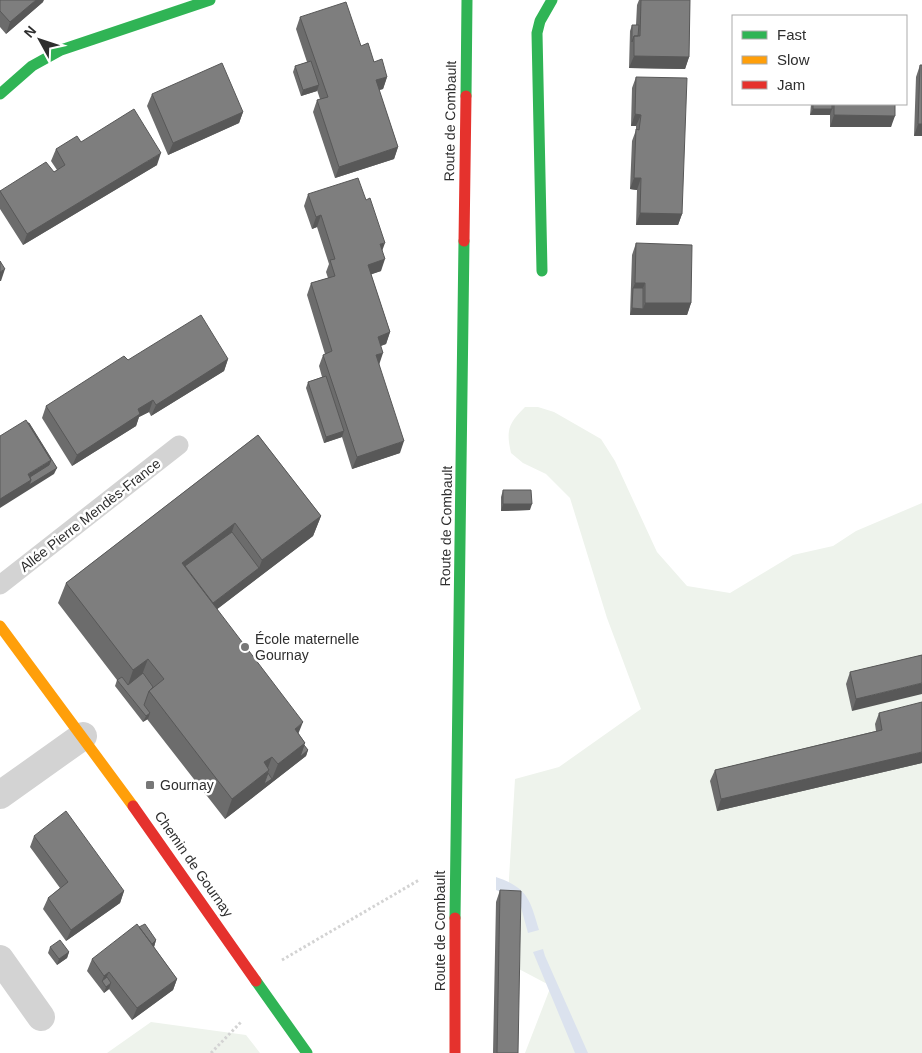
<svg xmlns="http://www.w3.org/2000/svg" width="922" height="1053" font-family="Arial,sans-serif">
<rect width="100%" height="100%" fill="#fff"/>
<!-- green -->
<path fill="#eef3ec" d="M525 407H538L554 412 601 439 615 461 657 552 687 586 730 593 793 555 833 546 856 531 922 503V1053H525L551 986 504 961 515 779 559 767 641 709 607 618 570 498 546 474 523 463 511 453C506 430 508 424 525 407Z
M151 1022 246 1035 260 1053H107Z"/>
<!-- water -->
<path fill="#dbe2ee" d="M496 877C528 888 530 900 539 930L528 933 519 900 496 890Z
M543 949 545 956 588 1053H575L533 952Z"/>
<g fill="none" stroke-linecap="round" stroke-linejoin="round">
<!-- path -->
<path stroke="#d3d3d3" stroke-width="3" stroke-dasharray="2.5 2.5" stroke-linecap="butt" d="M282 960 419 880
M211 1053 242 1021"/>
<!-- lane -->
<path stroke="#d3d3d3" stroke-width="19" d="M0 585 179 445"/>
<!-- street -->
<path stroke="#d3d3d3" stroke-width="28" d="M0 795 83 736
M0 959 41 1017"/>
<!-- fast -->
<path stroke="#30b455" stroke-width="11" d="M0 94 32 66 61 50 210 0
M466 96 467 0
M542 271 537 33 540 21 552 0
M455 918 464 241
M256 981 307 1053"/>
<!-- slow -->
<path stroke="#ff9f0a" stroke-width="11" d="M0 626 133 806"/>
<!-- jam -->
<path stroke="#e5322d" stroke-width="11" d="M464 241 466 96
M133 806 256 981
M455 918V1053"/>
</g>
<!-- wall -->
<path fill="#6c6c6c" d="M0 0 43 2 6 34 0 27Z
M639 0H690L689 57 685 69 629 68 630 31 632 25H636L637 5Z
M300 17 361 46 387 77 383 89 379 90 398 147 394 159 335 178 313 112 317 100 320 99 317 90V91L301 96 293 72 295 66 307 62 296 29Z
M920 65H922V136H914L916 77Z
M636 77 682 214 678 225H636L637 190 630 189 632 141 636 130V126H631L632 88Z
M152 94 243 112 239 123 168 155 147 106Z
M811 104H895L891 127H830V113V115H810Z
M81 142 157 165 23 245 0 209V191L54 172 57 170 51 161 56 149Z
M308 194 382 251 381 271 371 274 390 332 386 344 381 346 379 364 400 453 352 469 342 437 324 443 306 388 308 382 322 377 319 366 323 355 325 354 307 295 311 283 328 278 326 272 329 264 317 227 312 229 304 206Z
M636 243 691 303 687 315H630L632 255Z
M228 359 224 371 151 416 149 412 139 417 136 426 72 466 42 418 46 406 128 360Z
M258 435 321 516 313 536 217 609 299 734 305 743 304 745 308 750 306 756 225 819 147 719 143 722 115 686 117 680 58 603 66 583Z
M503 490 530 510 501 511V497Z
M922 655 852 711 846 684 850 672Z
M879 713 922 763 717 811 710 781 715 770 876 731 875 724Z
M34 836 124 891 120 903 66 941 43 909 48 898 60 888 30 847Z
M500 890 518 1053H493L496 902Z
M139 927 156 940 154 947 177 979 173 990 132 1020 109 989 104 993 87 971 92 959Z
M50 947 69 952 67 958 57 965 48 953Z"/>
<!-- shaded-wall -->
<path fill="#585858" d="M36 0H44L43 2 6 34 10 22Z
M634 56 689 57 685 69 629 68Z
M387 77 383 89 372 92 376 80Z
M319 85 317 91 301 96 303 90Z
M813 109H832L830 115H810Z
M243 112 239 123 168 155 173 143Z
M635 114 641 115 636 126H631Z
M834 115 895 116 891 127H830Z
M918 124H922V136H914Z
M398 147 394 159 335 178 339 167Z
M161 153 157 165 23 245 27 234Z
M634 178H641L637 190 630 189Z
M640 213 682 214 678 225H636Z
M321 215 317 227 312 229 316 217Z
M385 243 381 254 380 244Z
M385 259 381 271 364 277 368 265Z
M5 269 1 281H0V272Z
M635 283H645L641 295 633 288Z
M645 303H691L687 315H630L632 308 643 309Z
M390 332 386 344 374 348 378 337Z
M383 353 379 365 376 355Z
M228 359 224 371 151 416 156 405Z
M153 400 149 412 139 417 136 426 72 466 77 455 138 409Z
M344 431 342 437 324 443 326 437Z
M404 441 400 453 352 469 357 457Z
M51 460 57 468 54 474 0 508V499L28 474Z
M503 504H532L530 510 501 511Z
M321 516 313 536 203 620 207 608 259 568 262 560Z
M235 523 228 543 183 576 182 563Z
M148 659 140 680 126 691 133 670Z
M922 683V694L852 711 856 699Z
M150 713 148 719 143 722 146 716Z
M303 722 295 742V729Z
M305 743 300 757 308 750 306 756 225 819 232 799 264 762 272 757 266 773 269 770 264 784 272 779 278 764Z
M922 752V763L717 811 721 799Z
M124 891 120 903 66 941 71 930Z
M156 940 154 947 145 953 147 947Z
M69 952 67 958 57 965 59 959Z
M109 972 104 983 102 981 104 976Z
M177 979 173 990 132 1020 137 1008Z
M111 983 109 989 104 993 106 987Z"/>
<!-- building -->
<path fill="#7e7e7e" stroke="#585858" d="M0 0H36L10 22 0 11Z
M641 0H690L689 57 634 56V36H640Z
M346 2 361 46 368 43 374 62 382 59 387 77 376 80 398 147 339 167 317 100 328 97 300 17Z
M632 25H639L638 36H634L632 42Z
M311 61 319 85 303 90 295 66Z
M222 63 243 112 173 143 152 94Z
M920 65H922V124H918Z
M636 77 687 78 682 214 640 213 641 178H634L636 129 639 130 641 115 635 114Z
M813 104H832V109H813Z
M834 104H895V116L834 115Z
M134 109 161 153 27 234 0 191 46 162 54 172 65 165 56 149 77 136 81 142Z
M358 178 366 200 370 198 385 243 380 244 385 259 368 265 390 332 378 337 383 353 376 355 404 441 357 457 323 355 332 351 311 283 335 276 330 260 335 259 321 215 316 217 308 194Z
M636 243 692 245 691 303H645V283H635Z
M0 261 5 269 0 272Z
M633 288H643V309L632 308Z
M201 315 228 359 156 405 153 400 138 409 140 414 77 455 46 406 124 356 128 360Z
M326 376 344 431 326 437 308 382Z
M26 420 51 460 28 474 31 480 0 499V436Z
M28 423H29L57 468 29 485 31 480 30 477 49 465 51 460Z
M258 435 321 516 262 560 235 523 182 563 303 722 295 729 305 743 278 764 272 757 264 762 269 770 232 799 149 691 164 679 148 659 133 670 66 583Z
M503 490H531L532 504H503Z
M232 532 259 568 213 603 185 566Z
M922 655V683L856 699 850 672Z
M143 673 153 687 149 691 144 705 150 713 146 716 117 680 122 677 128 685Z
M922 702V752L721 799 715 770 882 730 879 713Z
M304 745 308 750 300 757Z
M268 773 272 779 264 784Z
M66 811 124 891 71 930 48 898 68 882 34 836Z
M500 890 521 891 518 1053H497Z
M137 924 177 979 137 1008 109 972 104 976 92 959Z
M145 924 156 940 152 944 139 927Z
M60 940 69 952 59 959 50 947Z
M107 977 111 983 106 987 102 981Z"/>
<!-- markers -->
<g fill="#777" stroke="#fff" stroke-width="2">
<circle cx="245" cy="647" r="5"/>
<rect x="145" y="780" width="10" height="10" rx="2.5"/>
</g>
<g text-anchor="middle" stroke-width="5" stroke-linejoin="round" paint-order="stroke">
<!-- street labels -->
<g font-size="14" fill="#2e2e2e" stroke="#fff">
<text transform="translate(450 121) rotate(-89)" y="5">Route de Combault</text>
<text transform="translate(90 515) rotate(-38)" y="5">Allée Pierre Mendès-France</text>
<text transform="translate(446 526) rotate(-89)" y="5">Route de Combault</text>
<text transform="translate(194 864) rotate(55)" y="5">Chemin de Gournay</text>
<text transform="translate(440 931) rotate(-90)" y="5">Route de Combault</text>
</g>
<!-- poi labels -->
<g font-size="14" fill="#2e2e2e" stroke="#fff" text-anchor="start">
<text x="255" y="644">École maternelle<tspan x="255" dy="16">Gournay</tspan></text>
<text x="160" y="790">Gournay</text>
</g>
</g>
<!-- legend -->
<rect x="732" y="15" width="175" height="90" fill="#ffffff" stroke="#ababab"/>
<rect x="742" y="31" width="25" height="8" fill="#30b455" stroke="#ababab"/>
<text x="777" y="40" font-size="15" fill="#2e2e2e">Fast</text>
<rect x="742" y="56" width="25" height="8" fill="#ff9f0a" stroke="#ababab"/>
<text x="777" y="65" font-size="15" fill="#2e2e2e">Slow</text>
<rect x="742" y="81" width="25" height="8" fill="#e5322d" stroke="#ababab"/>
<text x="777" y="90" font-size="15" fill="#2e2e2e">Jam</text>
<!-- north arrow -->
<g transform="translate(40 40) rotate(310)" stroke="#ffffff" stroke-width="4" paint-order="stroke">
<path d="M0-4L9 19L0 12L-9 19Z" fill="#2e2e2e"/>
<text y="-8" font-size="14" font-weight="bold" text-anchor="middle" fill="#2e2e2e">N</text>
</g>
</svg>
